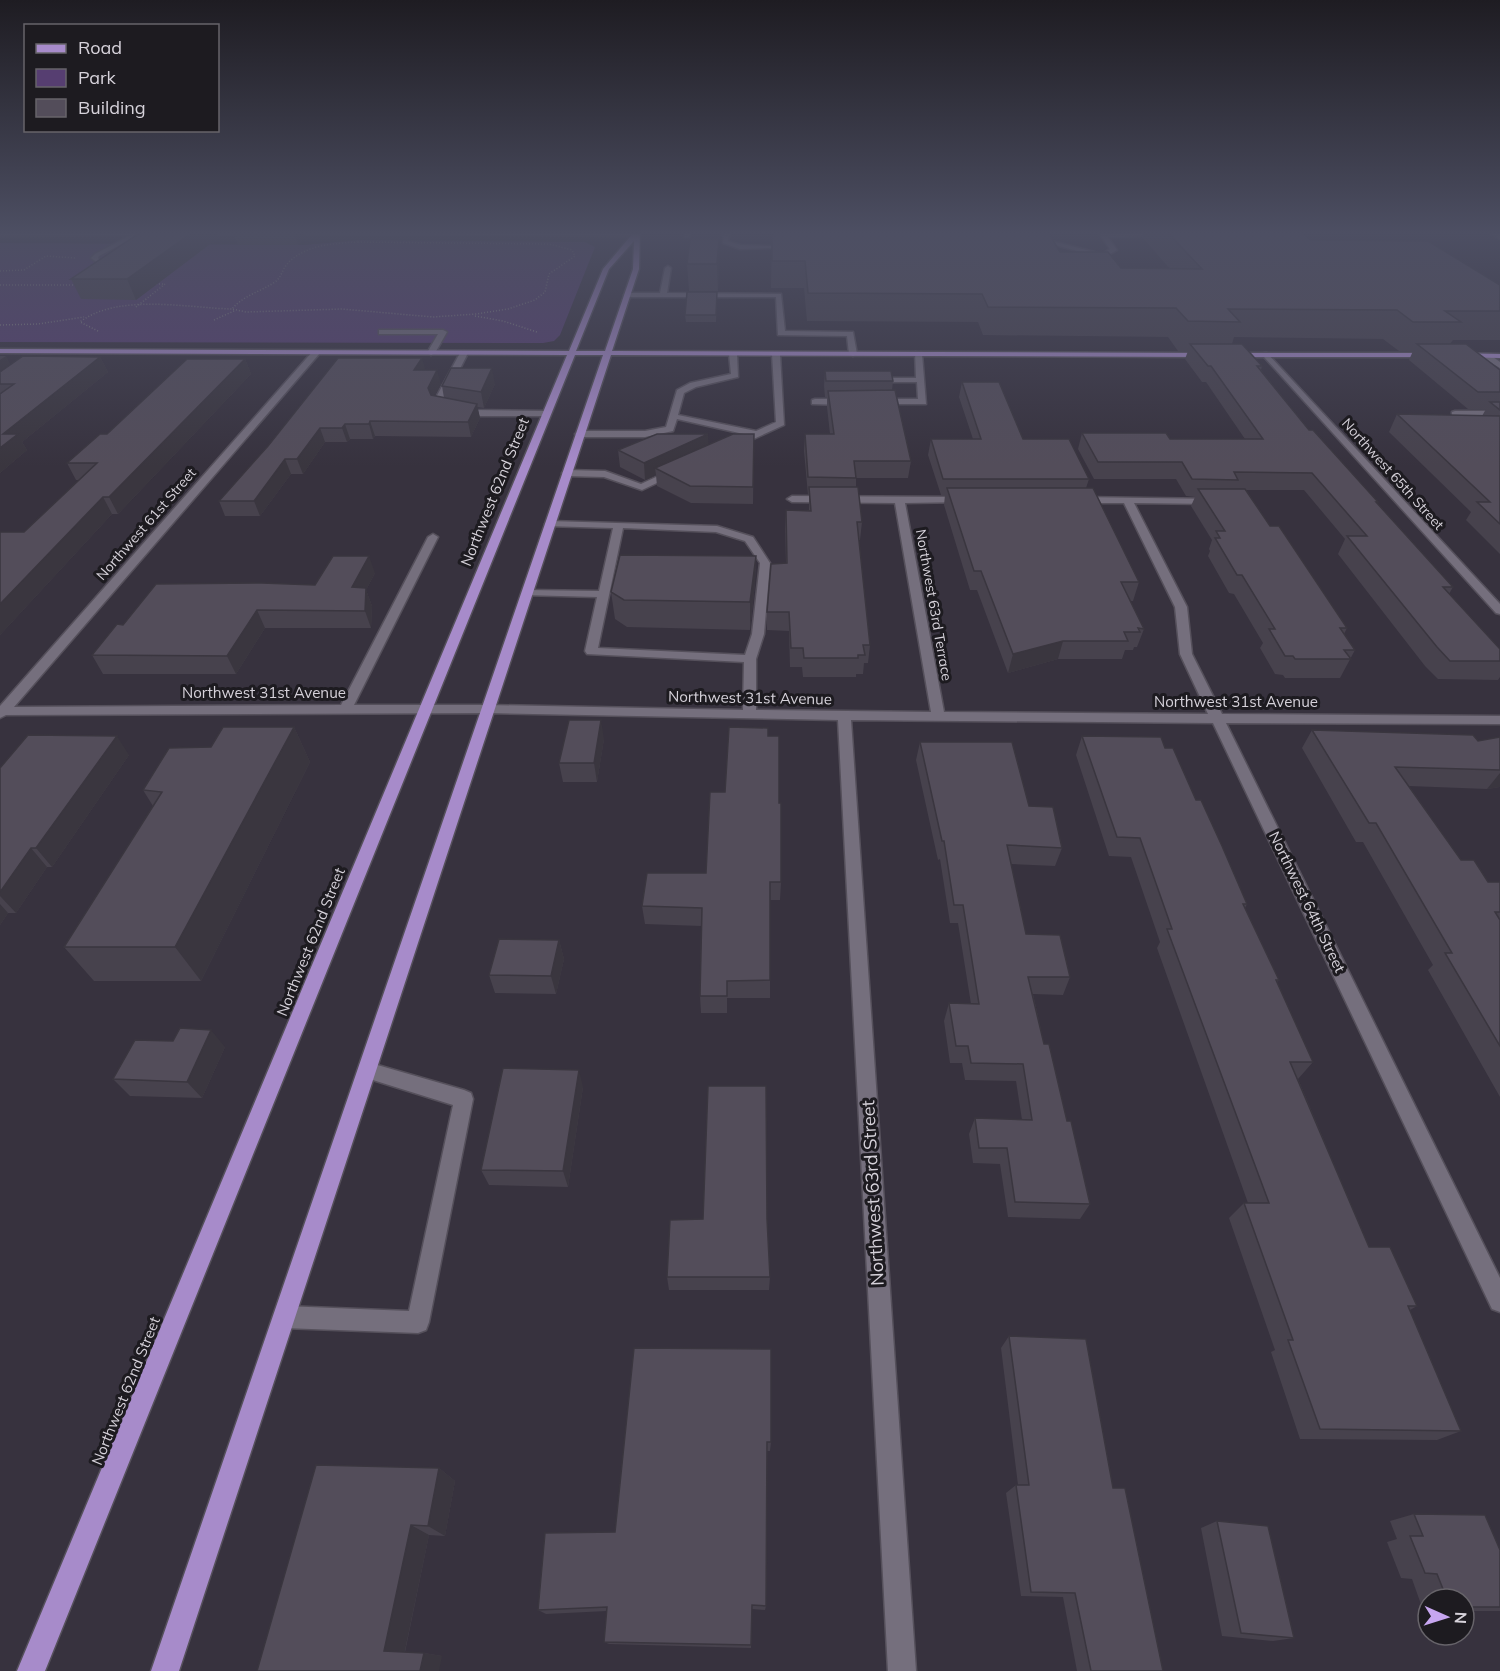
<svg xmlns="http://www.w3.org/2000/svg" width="1500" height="1671" font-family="Mulish,sans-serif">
<rect width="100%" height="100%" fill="#37323e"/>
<!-- green -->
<path fill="#563e71" d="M360 240 585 242 595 247 560 335 554 341 543 343 0 342V243L305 245Z"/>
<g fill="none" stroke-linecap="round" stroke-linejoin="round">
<!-- minor casing -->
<g stroke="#55505b" stroke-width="3">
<path id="minor" d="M0 232H162V233L139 235 99 256 98 258 103 263 100 265 91 258 95 254 131 235 0 236Z
M255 232 252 235 192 233V232Z
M636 232 639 234 636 236 282 233Z
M684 232H690L689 237H685Z
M724 232H730L728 241 741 245 795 247 740 249 723 243Z
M1041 232H1047L1052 241 1102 254 1110 249 1098 232 1160 235 1108 237 1117 250 1103 258 1048 243Z
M1489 232 1500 234V239Z
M668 266 671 268 667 293 781 294 785 331 853 332 857 354 853 356 849 354 847 336 778 335 776 297H627L624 295 627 293H660L665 268Z
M382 330H443L447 332 435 353 431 355 427 353 438 334H379V330Z
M313 351 320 353 14 707 341 705 428 537 433 534 438 537 354 705H489L743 710 744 662 587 654 585 651 597 597 523 595V591L527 590 599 591 613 528 546 526 545 524 550 521 717 526 753 537 770 563 764 634 756 659V710L931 712 895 503 792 502 787 499 792 496 963 497 967 498V502L905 503 944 712 1208 714 1180 654 1175 607 1124 503H1080L1075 500 1080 497 1216 499V503L1212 504 1134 503 1187 607 1192 654 1222 714 1500 716V724L1226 723 1500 1278V1312L1492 1309 1213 723 851 720 916 1671H888L838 720 489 713 6 715 0 718V706ZM623 528 716 532 745 541 760 563 752 634 745 655 598 648Z
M464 351 468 353 442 404 474 410 546 411 550 414 549 416H474L436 408 433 403 460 353Z
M733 352 737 354 738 377 696 387 684 393 678 415 756 431 776 422 772 354 776 352 780 354 784 425 736 447 733 446V442L748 435 677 419 673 431 645 437H580L575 434 580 431H645L666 427 677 390 690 383 731 374 729 354Z
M915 352 922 354 926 404H875V400L878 399H918L917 382H873L869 380 873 378H916Z
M1267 353 1500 604V614L1496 613 1264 357V353Z
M1483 354H1489L1500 362V368L1483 358Z
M815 399H845L849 402 845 405 812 404V400Z
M1455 411H1500V417L1452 416V412Z
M673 469 676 470V474L642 490 604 477 567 476 562 473 567 470 605 471 641 484Z
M367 1062 464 1090 471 1093 473 1099 429 1322 426 1330 418 1333 284 1328 276 1325 273 1317 276 1309 284 1306 409 1311 453 1105 360 1076 358 1070 360 1064Z"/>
</g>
<!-- major casing -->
<g stroke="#55505b" stroke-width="3">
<path id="major" d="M634 232H640L639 269 612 351 1206 353 1210 355 1206 357 611 355 179 1671H151L603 355H575L45 1671H17L567 355 0 353V349L569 351 603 269ZM634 241 633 269 605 351H576L609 269Z
M1230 353H1431L1435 355 1431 357H1230Z
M1458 353 1500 354V358L1461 357H1458Z"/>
</g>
<!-- path -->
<path stroke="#85808a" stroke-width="1.5" stroke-dasharray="1 2" stroke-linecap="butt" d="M358 242 549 244 572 250 575 256 549 274 545 292 535 300 508 309 476 314 433 317 342 309 246 312 232 309C244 295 260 292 275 282 282 277 282 269 288 263 305 245 335 243 358 242Z
M0 271 24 270 46 256 75 258
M0 285H77
M136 307 165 284H152
M475 316 503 321 537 332
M214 320 234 311
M0 325 38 324 84 317
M98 331 80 322C118 293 187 308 232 309"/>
<!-- minor -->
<use href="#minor" fill="#756f7d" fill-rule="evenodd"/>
<!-- major -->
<use href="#major" fill="#a78bca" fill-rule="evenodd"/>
</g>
<!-- wall -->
<path fill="#47424d" d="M233 232H303L305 238 298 245H238Z
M772 232 1060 252 1121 268 1170 269 1143 238 1144 232H1300L1311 240 1500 285V340H1453L1450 344 1500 370V554L1466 520 1471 512 1389 432 1397 414 1482 416 1486 409H1468L1409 360 1413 351H1399L1383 339 1234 337 1232 344 1262 366 1261 370 1309 430 1378 502 1377 503 1453 587 1449 594 1500 649V677L1498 680 1438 679 1425 666 1338 554 1345 539 1304 490H1246L1270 526 1347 628 1344 634 1355 650 1340 678H1285L1283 675 1275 674 1260 648 1263 643 1234 594 1229 593 1208 556 1210 551 1209 549 1212 540 1191 506 1195 497 1186 496 1176 479H1094L1078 449 1082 433 1170 439H1245L1206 382H1202L1185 359 1188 351H1178L1168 337 983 335 978 322 807 321 804 288H771Z
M218 238 136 300 81 299 71 279Z
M690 239 719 265 718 291H689L687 264Z
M717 299 716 322H686L685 315Z
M0 356H6L10 365 100 357 108 372 22 442 27 450 0 473Z
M245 359 251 374 118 514H112L0 635V532H24L80 480H76L67 463 107 434Z
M425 370 441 384 434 396 444 398 442 386 495 384 484 408 477 407 480 418 471 437 375 436 373 439H350L347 442H325L303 474H291L260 516H225L219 501 268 446Z
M825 371 893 381 892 390 911 461 908 478H856V487L862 522 860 540H859L870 645 868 663H864L863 674H856V677H803L802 667H790L789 631 767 630V612L786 563 785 528 786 510H809V495H808L804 451 805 434H830L827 407V397H825L824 386Z
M962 382 1023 439 1089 479 1086 488 1139 582 1133 601H1130L1144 629 1137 647H1134L1133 650H1125L1122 659H1058L1008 673 977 590H970L944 505 945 495H941L928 455 931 439H973L959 397Z
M754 434 753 504 691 503 657 486 656 475 645 480 620 467 618 450 709 445Z
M756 556 755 583 750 630 627 627 615 619 611 592Z
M375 573 366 590 372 606 371 628H265L236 674H103L92 655 123 625Z
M294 727 310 762 201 981H94L64 947 153 806 143 790 211 747Z
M1312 730 1478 741 1500 737V787L1487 789 1409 786 1461 860 1488 882H1500V1097L1428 970 1433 965 1363 842H1356L1302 748Z
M768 736 779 803 781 882 780 900H770V998H727V1013H701L700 996 701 926 645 924 642 906 706 873 725 792Z
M1082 736 1165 748 1196 800 1247 904 1245 908 1279 980 1277 982 1313 1062 1298 1079 1369 1247 1417 1306 1410 1310 1461 1431 1437 1440 1300 1439 1271 1352 1275 1350 1229 1218 1244 1203H1248L1157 948 1160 942 1131 857 1109 856 1076 755Z
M604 739 597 782H563L559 763Z
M920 742 1029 806 1062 848 1055 866 1011 864 1026 934 1070 977 1063 995 1033 994 1044 1044 1067 1121 1090 1204 1080 1219 1008 1217 1000 1164 973 1163 969 1134 975 1118 1022 1120 1016 1081 965 1080 962 1063H950L944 1021 949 1003 971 1004 958 923H950L940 859 938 860 916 760Z
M129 755 52 867H47L16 913H8L0 925V768Z
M559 940 564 959 556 994 495 993 489 975Z
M225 1047 202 1098 130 1096 113 1079Z
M583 1087 568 1187 489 1185 481 1170Z
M767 1219 770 1277 769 1290H669L667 1277Z
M1009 1336 1113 1488 1163 1671H1077L1063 1597 1021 1596 1006 1493 1016 1485H1018L1001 1348Z
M634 1348 771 1442 770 1451H767L766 1606 765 1610 752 1609 751 1648 609 1644 604 1642 607 1611 546 1614 538 1610 615 1532Z
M439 1468 455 1481 445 1536 429 1535 405 1652 424 1653 442 1656 257 1671Z
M1414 1514 1500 1550V1611H1464V1599H1428V1610H1423L1412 1579 1401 1578 1387 1542 1397 1539 1390 1521Z
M1217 1521 1294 1638 1273 1641 1222 1636 1201 1528Z"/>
<!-- shaded-wall -->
<path fill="#3a363f" d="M193 232H216L218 238 136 300 127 279Z
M294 232H303L305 238 298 245Z
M719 239V265L718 291 717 264Z
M6 356 14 371 0 381V360Z
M100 357 108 372 22 442 27 450 0 473V448L3 434Z
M422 358 426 372 414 370Z
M245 359 251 374 118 514 109 497Z
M492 368 495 384 484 408 481 392Z
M437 370 441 384 431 402 428 388Z
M477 404 480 418 471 437 468 422Z
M370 421 375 436 373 439 369 424Z
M345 424 350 439 347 442 342 428Z
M320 428 325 442 303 474 297 459Z
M708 434 709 451 655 468 656 475 645 480 644 463Z
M285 459 291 474 260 516 254 501Z
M103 497 112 514 0 635V604Z
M369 556 375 573 366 590 372 606 371 628 365 611 352 587Z
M756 556 755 583 750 630V602Z
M257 610 265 628 236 674 227 656Z
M1063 641 1058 659 1008 673 1013 654Z
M601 720 604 739 597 782 594 763Z
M294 727 310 762 201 981 175 947Z
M117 736 129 755 52 867 36 848Z
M1500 773V787L1487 789Z
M31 848 47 867 16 913 0 896V892Z
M0 904 8 913 0 925Z
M559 940 564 959 556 994 551 976Z
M211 1030 225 1047 202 1098 187 1082Z
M579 1070 583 1087 568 1187 563 1171Z
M439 1468 455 1481 445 1536 428 1526Z
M411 1525 429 1535 404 1655 384 1651Z
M424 1653 442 1656 439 1671H420Z"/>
<!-- building -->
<path fill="#534d5a" stroke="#3a363f" stroke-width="1.5" d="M141 232H193L127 279H71Z
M772 232H1048L1060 252H1108L1121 268 1202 269 1167 232H1300L1311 240 1428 241 1500 285V311H1445L1461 322H1413L1397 310 1228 309 1240 322 1188 321 1176 308 988 307 982 294 808 293 805 261H772Z
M690 239H719L717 264H687Z
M687 292H717L716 315H685Z
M1190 344H1242L1262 366H1257L1309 430H1313L1378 502H1376L1453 587H1443L1500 649V661H1450L1437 647 1347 536H1367L1312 473 1234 472 1238 480 1192 479 1182 462H1098L1082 433H1166L1170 439H1263L1211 366H1208Z
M1417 344H1466L1500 370V392H1478Z
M23 356 100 357 3 434H18L0 448V394L14 384H0V372Z
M338 358H422L414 370H437L428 388 431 395 477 404 468 422 370 421 369 424H345L342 428H320L297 459H285L254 501H219L268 446Z
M187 359H245L109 497H103L0 604V532H24L97 463H67L100 434H107Z
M451 368H492L481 392 442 386Z
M825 371H891L893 381H826Z
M962 382H999L1023 439H1069L1089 479H943L931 439H981Z
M895 390 911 461H854L856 478 808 477 805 434H834L828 391Z
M1490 402H1500V410Z
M1397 414 1500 416V524L1477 502H1490Z
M657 434H708L644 463 618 450Z
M733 434H754L753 487 690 486 655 468Z
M809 487H858L862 522H857L870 645H863L865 655H858V658H804L803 648H791L789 612H767L771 564 787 563 786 510 811 511Z
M947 488H1093L1139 582H1121L1144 629 1138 628 1140 632H1124L1128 641H1063L1013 654 981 571H974Z
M1198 489H1245L1270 526H1279L1347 628H1340L1355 650H1344L1351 659H1295L1293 656H1285L1269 629H1275L1242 575H1237L1215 538H1220L1216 531H1225Z
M620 555 756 556 750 602 624 600 611 592Z
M333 556H369L352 587 366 588 365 611 257 610 227 656 92 655 117 624 123 625 156 584 262 583 315 585Z
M569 720H601L594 763H559Z
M223 727H294L175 947H64L162 792 143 790 169 748 211 747Z
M729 727 768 728V736H779V803H781V882H770V980L727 981V996H700L702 908 642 906 647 873H706L710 792H725Z
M1312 730 1473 735 1478 741 1500 737V770L1395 767 1461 860H1474L1488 882H1500V912H1495L1500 920V1046L1445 953H1452L1376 823H1369Z
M28 735 117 736 36 848H31L0 892V768Z
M1082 736 1161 737 1165 748H1173L1196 800H1201L1222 846 1247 904H1243L1279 980H1276L1313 1062H1290L1369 1247H1390L1417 1306H1408L1461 1431 1320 1429 1288 1340H1293L1244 1203H1269L1167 929H1172L1140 838 1117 837Z
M920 742H1012L1029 806 1053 807 1062 848 1007 845 1026 934 1060 935 1070 977H1028L1044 1044H1049L1067 1121H1071L1090 1204 1015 1202 1007 1148H979L975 1118 1032 1120 1023 1064 971 1063 968 1046H956L949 1003 979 1004 963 905H954L944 841H942Z
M499 939 559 940 551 976 489 975Z
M180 1028 211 1030 187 1082 113 1079 135 1040 173 1041Z
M503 1068 579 1070 563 1171 481 1170Z
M708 1086H766L767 1219 770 1277H667L670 1220 703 1219Z
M1009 1336 1086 1339 1113 1488H1125L1163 1671H1091L1075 1593 1031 1592 1016 1485H1029Z
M634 1348 771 1349V1442H767L766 1606 752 1605 751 1645 604 1642 607 1607 538 1610 545 1533 615 1532Z
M316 1465 439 1468 428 1526 411 1525 384 1651 424 1653 420 1671H257Z
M1414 1514 1485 1515 1500 1550V1607H1464V1599H1447L1437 1574 1425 1573 1410 1536H1423Z
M1217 1521 1268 1526 1294 1638 1241 1633Z"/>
<!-- sky -->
<linearGradient id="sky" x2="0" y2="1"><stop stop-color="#1e1c22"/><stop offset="0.5" stop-color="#4d4f63"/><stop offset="1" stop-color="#4d4f63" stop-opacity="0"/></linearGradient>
<rect width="1500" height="466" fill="url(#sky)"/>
<g text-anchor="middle" stroke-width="6" stroke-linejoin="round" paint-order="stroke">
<!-- far-street labels -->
<g font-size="14" fill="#d6d2da" stroke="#1d1b20">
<text transform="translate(1393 474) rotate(48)" y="5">Northwest 65th Street</text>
<text transform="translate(146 524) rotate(-49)" y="5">Northwest 61st Street</text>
<text transform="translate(934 605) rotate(80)" y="5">Northwest 63rd Terrace</text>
</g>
<!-- street labels -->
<g font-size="15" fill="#d6d2da" stroke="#1d1b20">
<text transform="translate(495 492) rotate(-68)" y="5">Northwest 62nd Street</text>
<text x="264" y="698">Northwest 31st Avenue</text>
<text transform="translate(750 698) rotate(1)" y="5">Northwest 31st Avenue</text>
<text x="1236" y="707">Northwest 31st Avenue</text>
<text transform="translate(1307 902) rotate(64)" y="5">Northwest 64th Street</text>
<text transform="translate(311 942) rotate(-68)" y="5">Northwest 62nd Street</text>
<text transform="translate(126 1391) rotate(-68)" y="5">Northwest 62nd Street</text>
</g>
<!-- near-street labels -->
<g font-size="18" fill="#d6d2da" stroke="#1d1b20">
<text transform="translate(873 1193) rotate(-93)" y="6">Northwest 63rd Street</text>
</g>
</g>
<!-- legend -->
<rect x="24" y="24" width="195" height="108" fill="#1d1b20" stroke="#67646a" stroke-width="1.5"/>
<rect x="36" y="44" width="30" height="9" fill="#a78bca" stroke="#67646a" stroke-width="1.5"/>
<text x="78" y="54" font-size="18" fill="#d6d2da">Road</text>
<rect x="36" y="69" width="30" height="18" fill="#563e71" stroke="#67646a" stroke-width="1.5"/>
<text x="78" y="84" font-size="18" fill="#d6d2da">Park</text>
<rect x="36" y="99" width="30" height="18" fill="#534d5a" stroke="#67646a" stroke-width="1.5"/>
<text x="78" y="114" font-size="18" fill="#d6d2da">Building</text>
<!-- north arrow -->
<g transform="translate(1446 1617) rotate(93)"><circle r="28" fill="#1d1b20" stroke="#67646a" stroke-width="1.5"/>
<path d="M0-4.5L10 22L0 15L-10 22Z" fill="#c7a6f0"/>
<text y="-9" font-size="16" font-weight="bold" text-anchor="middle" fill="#d6d2da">N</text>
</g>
</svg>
